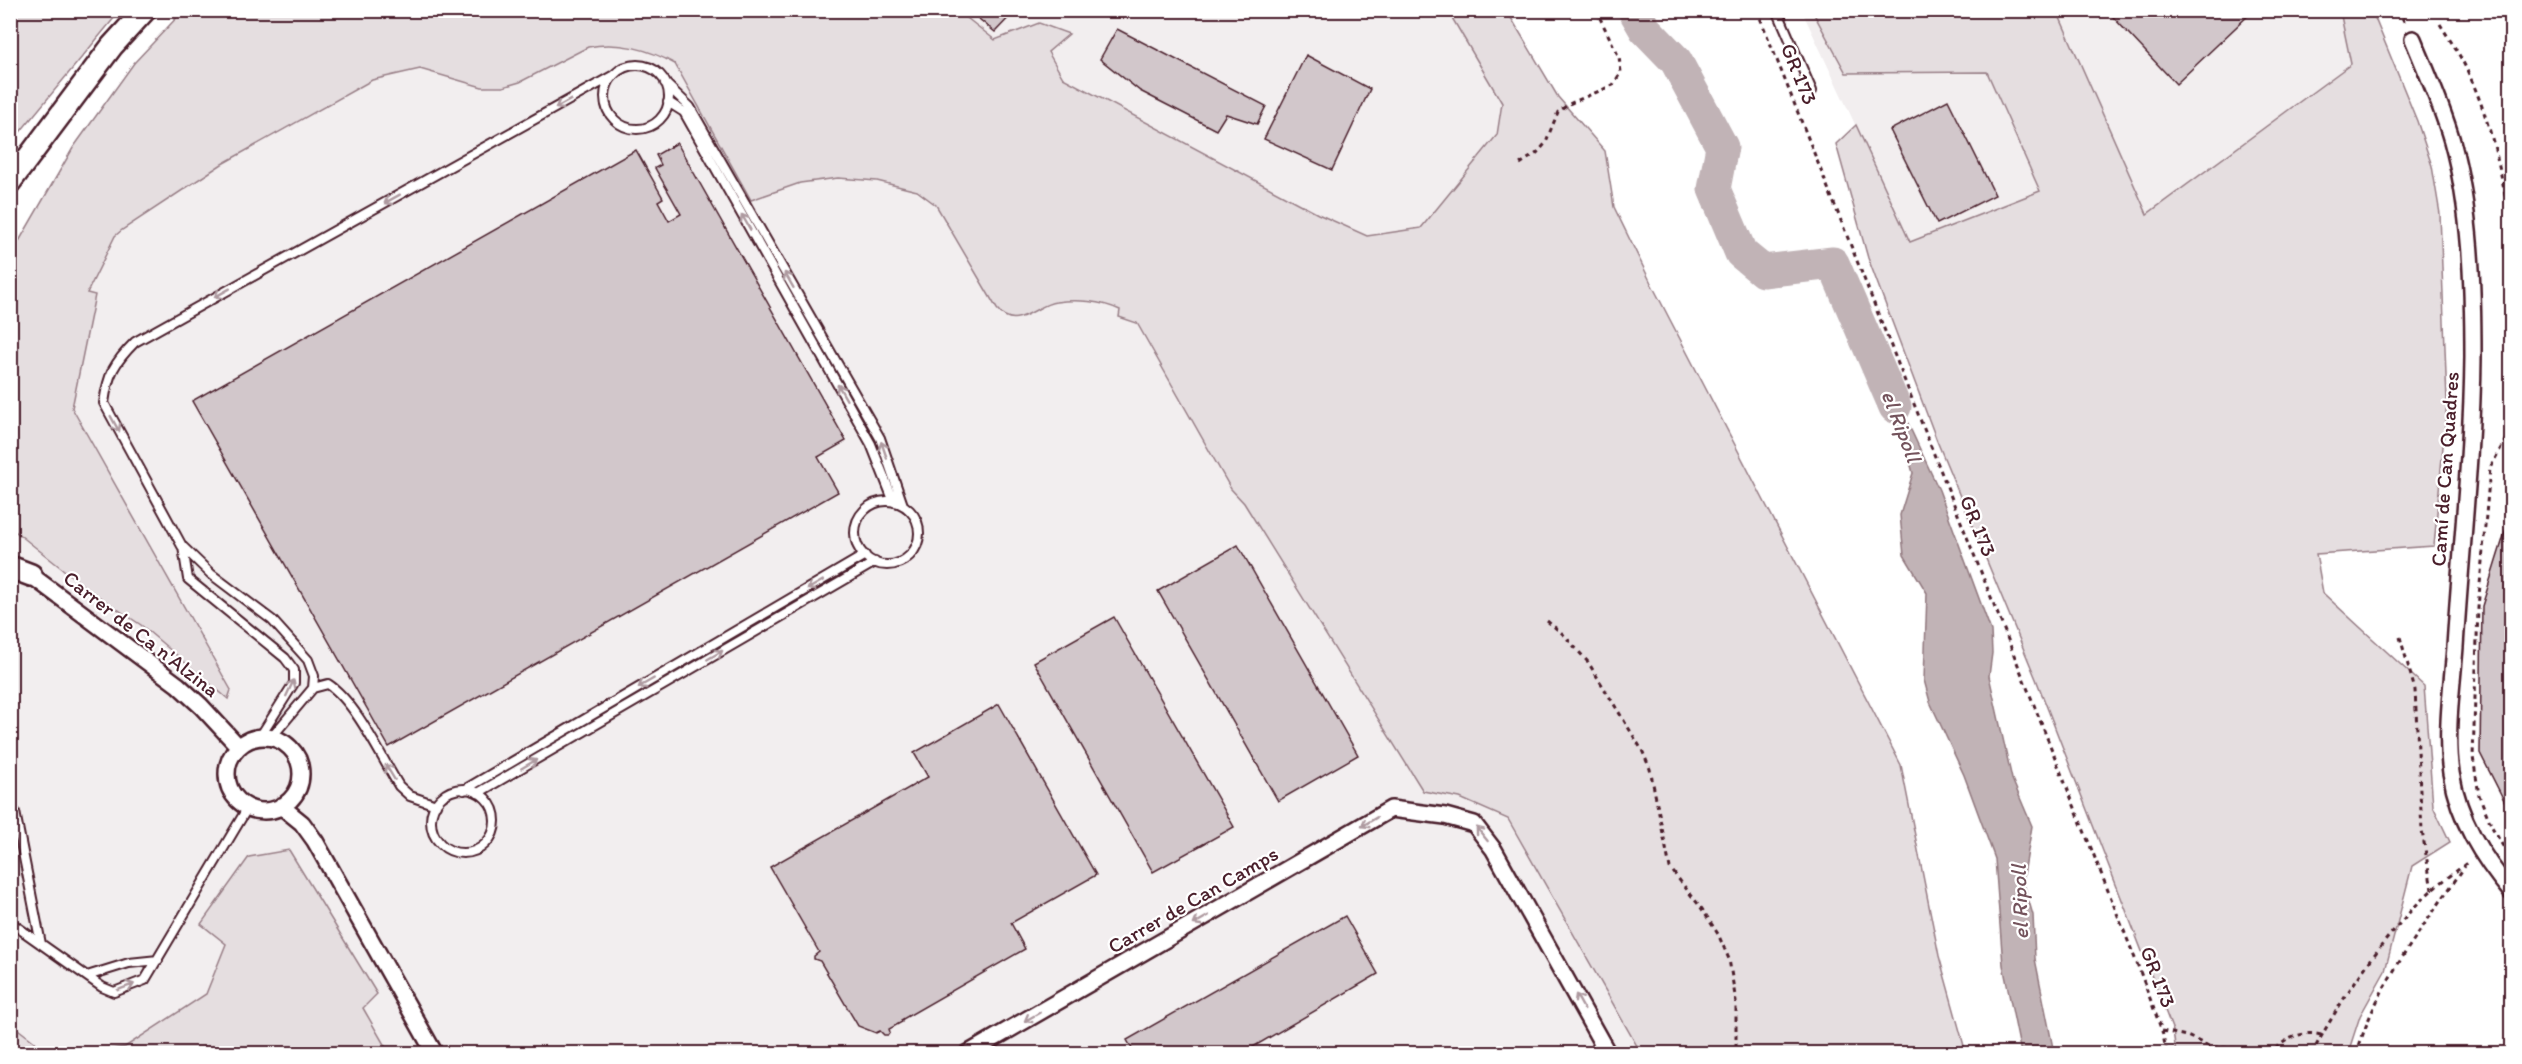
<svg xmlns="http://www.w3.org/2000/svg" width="2522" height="1064" font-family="Itim,sans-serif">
<rect width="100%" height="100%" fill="#fff"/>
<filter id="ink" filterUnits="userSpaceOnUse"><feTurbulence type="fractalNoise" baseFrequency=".0167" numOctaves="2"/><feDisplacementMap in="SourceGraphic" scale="12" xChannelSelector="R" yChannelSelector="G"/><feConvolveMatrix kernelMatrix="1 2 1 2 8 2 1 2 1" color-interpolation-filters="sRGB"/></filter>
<g filter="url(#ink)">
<!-- built -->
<path fill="#f2eeef" d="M958 11H1448L1502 103 1497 135 1421 228 1367 236 1318 214 1063 78 1047 52 1068 33 1039 23 995 40Z
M1802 11H1822L1815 13 1846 73 1987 72 2040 191 1910 242Z
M2057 11H2340L2351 64 2147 215Z
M600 44 634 48 656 54 675 64 751 200 800 183 838 178 877 181 911 189 936 205 1000 313 1028 315 1053 302 1082 301 1106 304 1120 310 1119 317 1137 323 1231 489 1244 503 1423 791 1460 798 1508 818 1641 1053H389L363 1008 202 924 226 944 206 994 125 1047 85 1053H49L11 1023 10 528 89 590 141 625 227 698 230 690 72 408 95 295 87 293 115 236 222 164 372 80 420 69 491 88 503 87 520 81 579 50Z"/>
<!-- green -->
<path fill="#e5dee0" stroke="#987e86" stroke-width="1.5" d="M11 10 120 11 11 143 10 11Z
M1822 10 2057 11 2147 214 2351 64 2340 11H2372L2417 121 2432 166 2440 214 2447 402 2434 546 2316 554 2323 593 2424 686 2433 806 2450 842 2412 866 2385 971 2360 1016 2348 1053H2176L2173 1031 2036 679 1937 441 1868 258 1836 144 1856 125 1910 242 2040 191 1987 72 1846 73 1814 14Z
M958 11 995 40 1039 23 1069 34 1048 52 1063 78 1318 214 1367 236 1421 228 1497 135 1502 103 1448 11H1507L1558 97 1605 151 1614 207 1652 285 1901 765 1939 956 1966 1053H1641L1508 819 1460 798 1423 791 1244 503 1231 489 1137 323 1119 317 1120 310C1101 301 1077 299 1056 302 1036 304 1016 333 997 309L936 205 917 191 877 181 838 178 800 183 751 200 675 64C649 49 618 41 588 47L520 82 503 87H482L420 69 372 80 222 164 122 230 115 236 87 293 95 295 72 408 231 690 228 699 141 625 89 590 11 528V255L73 148 134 63 183 11Z
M289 850 377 994 363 1008 389 1053H85L125 1047 206 994 226 944 201 924 249 857Z
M10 1023 49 1053H11Z"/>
<!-- water -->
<path fill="#c1b3b6" stroke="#91787e" stroke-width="1.5" d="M1878 367 1883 370 1939 490 1991 631 1992 653 1989 676 2012 779 2032 826 2023 881 2033 915 2035 959 2054 1053H2021L2003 965 1995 859 1964 775 1930 702 1924 680 1927 593 1904 555 1900 515 1913 473 1906 447 1875 373Z"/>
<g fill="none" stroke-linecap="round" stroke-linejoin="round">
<!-- river -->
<path stroke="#c1b3b6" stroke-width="33" d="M1634 10 1645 29 1676 61 1722 147 1714 189 1741 253 1763 271 1833 263 1895 407"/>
</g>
<!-- building -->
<path fill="#d2c7cb" stroke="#4a1f2b" stroke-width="1.5" d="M968 10H1016L995 32Z
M2120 10H2254L2176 84 2113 17Z
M1117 29 1266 106 1257 124 1226 114 1216 130 1140 91 1100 59Z
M1306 55 1370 89 1332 170 1264 139Z
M1948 100 1995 195 1937 224 1890 130Z
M677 143 846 441 818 457 838 492 389 747 192 401 636 150 663 198 658 201 669 221 681 214 655 168 661 165 656 155Z
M2506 446 2512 448V488Z
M2512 510V816L2480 753 2482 606Z
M1238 545 1358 755 1278 801 1158 591Z
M1114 617 1234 827 1153 872 1034 662Z
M999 704 1096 875 1011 923 1025 949 901 1020 902 1022 889 1029 890 1032 888 1035H884L880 1031 876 1033 858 1026 820 961 814 959V956L819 952 770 867 928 777 914 753Z
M1345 916 1378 974 1241 1054H1135L1127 1040Z"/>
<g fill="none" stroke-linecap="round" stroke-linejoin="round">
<!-- lane casing -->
<g stroke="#4a1f2b" stroke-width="12">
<path id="lane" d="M1777 10 1812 91
M605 97a32 32 0 1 1 64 0a32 32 0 1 1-64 0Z
M665 83 690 107 880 438 903 505
M668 102 684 112 871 444 894 502
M855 533a32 32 0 1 1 64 0a32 32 0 1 1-64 0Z
M183 547 188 579 285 658 294 670V683L260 737
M313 688 328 684C356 702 381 757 399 786L410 796 436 805
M271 738 313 688 314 676 308 660 272 620 211 574 182 546 104 403C108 374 114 363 135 342L614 75
M431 821a32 32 0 1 1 64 0a32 32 0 1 1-64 0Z
M464 790 865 555
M478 793 875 562
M10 808 15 812 41 944
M10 922 102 987 114 992 145 980 248 807
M87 976 129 963 158 960"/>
</g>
<!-- street casing -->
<g stroke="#4a1f2b" stroke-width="20">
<path id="street" d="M2413 39C2427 73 2442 106 2452 141 2471 210 2473 286 2473 357 2472 453 2461 550 2455 647 2452 688 2445 732 2451 773 2459 820 2482 857 2512 893
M24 570 178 685 201 706 239 747
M227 774a37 37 0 1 1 74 0a37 37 0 1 1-74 0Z
M281 806 302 823 315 841 435 1054
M967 1054 1391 809 1445 816 1474 824 1494 850 1608 1054"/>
</g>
<!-- secondary casing -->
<g stroke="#4a1f2b" stroke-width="26">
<path id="secondary" d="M10 182 112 46 145 10
M10 567 31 575"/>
</g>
<!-- path -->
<path stroke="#4a1f2b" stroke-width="3" stroke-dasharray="4.5 4.5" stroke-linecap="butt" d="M1757 10 2138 966 2162 1031 2167 1054
M2398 10 2406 25
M2440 24C2448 37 2457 50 2464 64 2490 116 2503 177 2512 234
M1520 164 1537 153 1545 144 1558 112 1569 104 1613 85 1621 72 1619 57 1596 10
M2512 433 2508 435 2490 468 2478 608 2473 757 2479 795 2492 827 2512 862
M1547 621 1563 634 1588 662 1642 750 1650 769 1670 868 1702 909 1718 934 1729 959 1736 1002V1054
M2400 637 2415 690 2422 831 2432 890
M2162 1031 2187 1036 2211 1047 2274 1050C2287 1038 2303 1030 2321 1035
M2312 1054C2338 1002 2389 928 2432 890 2444 880 2457 871 2469 861
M2357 1054C2374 986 2427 923 2465 866"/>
<!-- lane -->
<use href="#lane" stroke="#fff" stroke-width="8"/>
<!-- street -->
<use href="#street" stroke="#fff" stroke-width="15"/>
<!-- secondary -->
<use href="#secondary" stroke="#fff" stroke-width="21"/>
</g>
<!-- one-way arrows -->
<defs><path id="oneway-shaft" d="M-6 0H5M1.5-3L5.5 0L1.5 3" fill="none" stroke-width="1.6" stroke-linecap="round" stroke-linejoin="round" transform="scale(1.5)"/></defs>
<g stroke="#ae9aa0">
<use href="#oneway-shaft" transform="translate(563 104) rotate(151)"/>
<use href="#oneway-shaft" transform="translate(392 199) rotate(151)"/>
<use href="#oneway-shaft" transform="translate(746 222) rotate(-120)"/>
<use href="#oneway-shaft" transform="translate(789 280) rotate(-120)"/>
<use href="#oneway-shaft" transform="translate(222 293) rotate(151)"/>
<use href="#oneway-shaft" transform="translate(842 392) rotate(-120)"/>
<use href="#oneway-shaft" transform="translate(115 424) rotate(61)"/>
<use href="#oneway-shaft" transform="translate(884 450) rotate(-109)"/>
<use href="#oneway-shaft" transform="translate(815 585) rotate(150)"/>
<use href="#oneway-shaft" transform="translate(715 655) rotate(-30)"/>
<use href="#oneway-shaft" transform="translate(646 683) rotate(150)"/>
<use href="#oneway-shaft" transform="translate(290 688) rotate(-65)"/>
<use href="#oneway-shaft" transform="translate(529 764) rotate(-30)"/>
<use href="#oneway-shaft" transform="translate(390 772) rotate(-121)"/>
<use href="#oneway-shaft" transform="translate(1369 822) rotate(149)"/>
<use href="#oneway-shaft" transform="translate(1482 834) rotate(-129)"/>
<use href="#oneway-shaft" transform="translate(1201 920) rotate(150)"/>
<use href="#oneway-shaft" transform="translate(126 987) rotate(-21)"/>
<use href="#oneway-shaft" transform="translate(1580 1002) rotate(-119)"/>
<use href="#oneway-shaft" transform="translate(1032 1017) rotate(150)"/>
</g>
</g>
<g text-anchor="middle" stroke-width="4.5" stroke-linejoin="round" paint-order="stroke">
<!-- street labels -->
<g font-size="21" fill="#4a1f2b" stroke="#fff">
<text transform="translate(1799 74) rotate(68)" y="7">GR 173</text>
<text transform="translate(2445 469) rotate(-86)" y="7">Camí de Can Quadres</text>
<text transform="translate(1978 526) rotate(68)" y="7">GR 173</text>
<text transform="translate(141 634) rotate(38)" y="7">Carrer de Ca n'Alzina</text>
<text transform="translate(1193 900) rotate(-30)" y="7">Carrer de Can Camps</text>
<text transform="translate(2158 977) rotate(69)" y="7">GR 173</text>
</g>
<!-- water labels -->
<g font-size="22" font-style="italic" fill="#74535c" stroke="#fff">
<text transform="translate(1902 426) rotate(69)" y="8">el Ripoll</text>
<text transform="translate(2019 902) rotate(-92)" y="8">el Ripoll</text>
</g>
</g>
<!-- margin -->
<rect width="2522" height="1064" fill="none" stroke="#fff" stroke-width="36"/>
<rect x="18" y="18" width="2486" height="1028" fill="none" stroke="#4a1f2b" stroke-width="2" filter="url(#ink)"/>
</svg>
